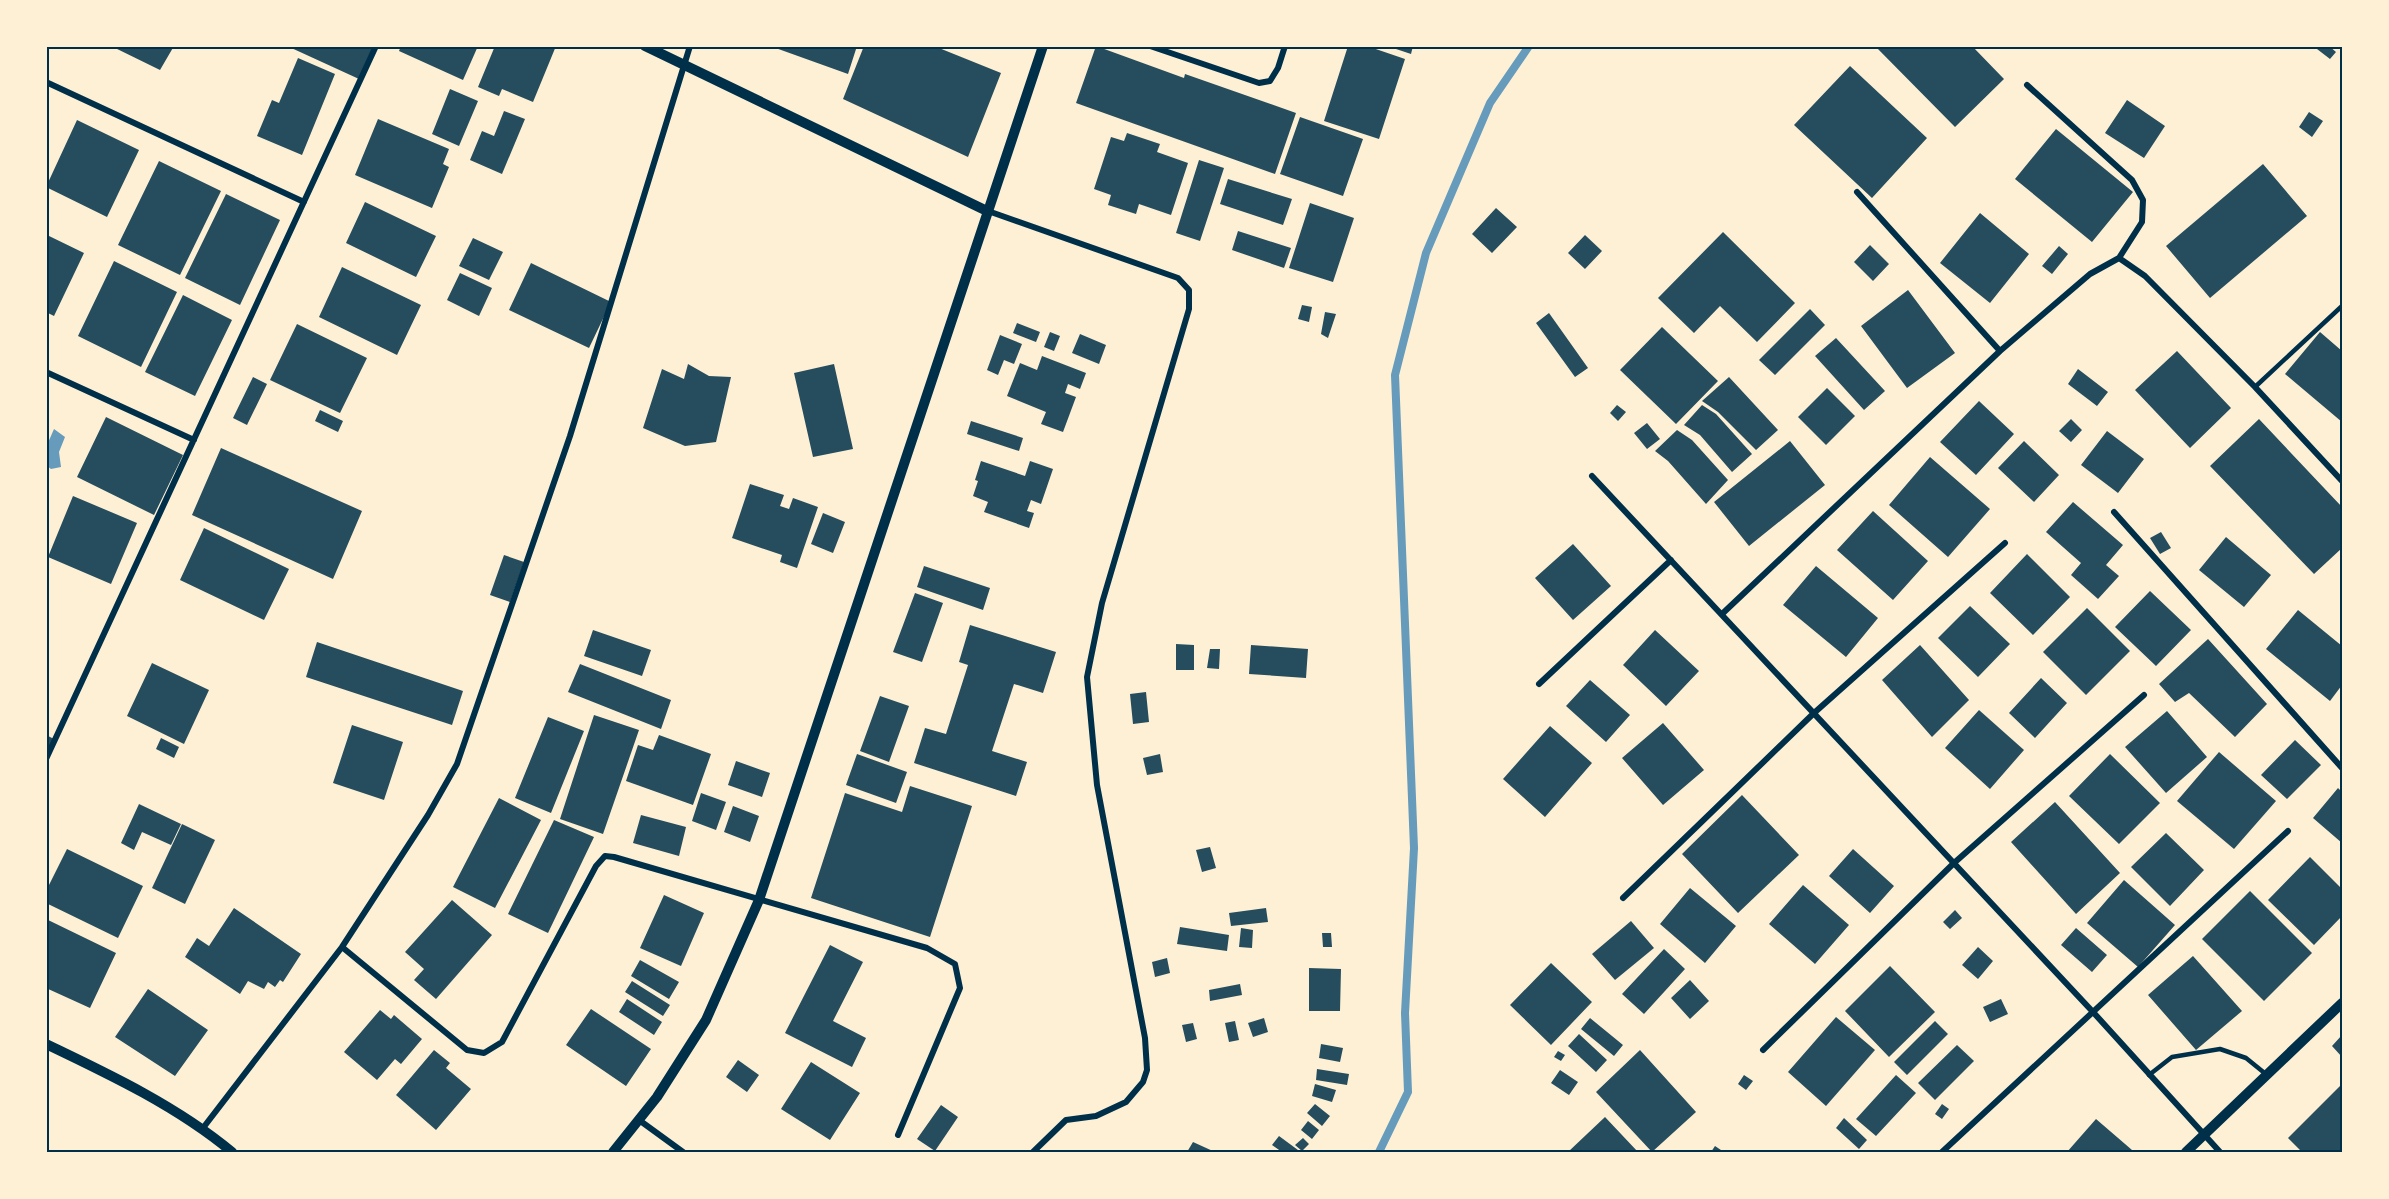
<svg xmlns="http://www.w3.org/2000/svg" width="2389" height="1199" font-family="'Open Sans',sans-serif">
<rect width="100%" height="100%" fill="#fdf0d5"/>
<!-- water -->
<path fill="#669bbc" d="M54 429 65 437 59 452 61 467 51 469 47 466V445Z"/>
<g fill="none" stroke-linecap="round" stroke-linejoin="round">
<!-- stream -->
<path stroke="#669bbc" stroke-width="8" d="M1379 1152 1408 1092 1405 1013 1414 848 1395 375 1426 253 1490 103 1529 46"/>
</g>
<!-- building -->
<path fill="#264d5e" d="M111 46H174L160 70Z
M287 46H374L359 79Z
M401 46H478L463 80 399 51Z
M495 46H556L533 102 502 89 499 96 478 87Z
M770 46H857L848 74Z
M864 46H934L1001 73 968 157 843 99Z
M1096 46 1184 78 1185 74 1296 113 1275 174 1076 103Z
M1348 46H1367L1405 59 1379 139 1324 121Z
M1387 46H1413L1411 54Z
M1875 46H1972L2004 79 1955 127Z
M2320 46H2329L2336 52 2330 59 2317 49Z
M298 58 335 74 302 155 257 136 272 100 279 103Z
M1850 66 1927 138 1872 198 1794 125Z
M450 89 478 101 459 146 432 134Z
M2127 100 2165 126 2144 158 2105 133Z
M504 111 525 119 502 174 470 160 482 131 494 136Z
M2309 112 2323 121 2312 137 2299 127Z
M1300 117 1363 139 1343 196 1280 174Z
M378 119 449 149 443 164 449 167 432 208 355 175Z
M77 120 139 150 107 217 46 187Z
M2056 129 2133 192 2092 242 2015 179Z
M1127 133 1160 144 1157 152 1188 163 1171 215 1139 204 1136 214 1108 205 1111 195 1094 189 1111 137 1124 141Z
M1199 160 1224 168 1200 241 1176 233Z
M159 161 221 191 180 275 118 245Z
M2263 164 2307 216 2210 298 2166 246Z
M1228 179 1292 199 1283 225 1220 204Z
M226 194 280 220 240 305 185 278Z
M365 202 436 236 416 277 346 243Z
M1310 203 1354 218 1333 282 1289 268Z
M1496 208 1517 227 1492 253 1472 234Z
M1980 213 2029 254 1990 303 1940 263Z
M1238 231 1291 248 1284 268 1232 250Z
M1723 232 1795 303 1757 342 1720 306 1694 333 1658 298Z
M47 235 84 253 54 316 46 312Z
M1585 235 1602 251 1585 269 1568 253Z
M473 238 503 252 489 280 459 266Z
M1870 245 1889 264 1873 281 1854 262Z
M2059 246 2068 254 2052 274 2042 266Z
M114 261 177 292 141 367 78 336Z
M531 263 611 302 589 348 509 310Z
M342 267 421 305 397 355 319 317Z
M460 273 492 288 479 316 447 300Z
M1908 290 1955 353 1907 388 1861 326Z
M183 295 232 320 195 396 145 372Z
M1302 305 1312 307 1309 322 1298 319Z
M1810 309 1825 325 1775 375 1759 360Z
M1325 312 1336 314 1328 338 1321 334Z
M1549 313 1588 368 1575 377 1536 323Z
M1017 323 1040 332 1036 342 1013 333Z
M297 324 367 358 340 413 270 380Z
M1662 327 1718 381 1676 424 1620 370Z
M1050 332 1060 336 1054 351 1044 347Z
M2320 332 2342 351V422L2285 374Z
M1080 334 1106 345 1099 364 1072 353Z
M1000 335 1022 344 1014 364 1004 360 998 375 987 370Z
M1836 338 1885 391 1864 410 1815 356Z
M2177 351 2231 408 2190 448 2135 390Z
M1042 356 1086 373 1080 389 1068 384 1065 393 1076 397 1063 432 1041 424 1046 412 1007 396 1020 363 1037 370Z
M688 364 709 376 731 377 716 442 685 446 643 428 662 369 684 379Z
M834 364 853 449 813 457 794 373Z
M2078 369 2108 392 2097 406 2068 384Z
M253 377 267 384 247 425 233 418Z
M1729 377 1778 430 1756 450 1718 412 1702 401Z
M1827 388 1855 416 1826 445 1798 417Z
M1979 401 2014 434 1976 475 1940 442Z
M1617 405 1626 412 1618 421 1610 413Z
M1702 405 1716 414 1752 454 1732 472 1700 435 1684 425Z
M320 410 343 421 338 432 315 421Z
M106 417 183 455 154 515 77 477Z
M2071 419 2082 430 2071 442 2059 431Z
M2259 419 2342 507V548L2314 574 2210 466Z
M971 421 1023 438 1019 451 967 434Z
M1647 423 1660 439 1647 449 1634 433Z
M1677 430 1692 440 1728 480 1706 504 1668 461 1655 451Z
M2107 431 2144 459 2118 493 2081 465Z
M1790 441 1825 485 1749 546 1714 502Z
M2024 441 2059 475 2034 502 1998 468Z
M221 448 362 511 333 579 192 515Z
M1930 457 1990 509 1948 557 1889 505Z
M981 461 1025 476 1030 461 1053 469 1041 504 1031 500 1027 511 1034 513 1029 528 984 512 988 502 973 496 978 481 975 480Z
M750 484 784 495 780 506 789 509 793 498 818 507 797 568 780 562 782 555 732 538Z
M73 496 137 523 111 584 48 557Z
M2073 502 2123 545 2106 565 2119 576 2098 599 2071 575 2081 563 2046 532Z
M1873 511 1928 561 1893 600 1837 550Z
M823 513 845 522 833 553 811 544Z
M204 528 289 569 264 620 180 580Z
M2161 532 2171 548 2160 554 2150 538Z
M2226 537 2271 575 2244 607 2199 570Z
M1573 544 1611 586 1573 620 1535 578Z
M2027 554 2070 597 2033 635 1990 593Z
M504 555 524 562 510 602 490 595Z
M924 566 990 588 983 610 917 587Z
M1816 566 1878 618 1846 657 1783 605Z
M2150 591 2191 630 2156 666 2115 627Z
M915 593 943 603 922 662 893 652Z
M1970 606 2010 644 1978 677 1938 638Z
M2087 608 2130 651 2086 695 2043 652Z
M2298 610 2342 646V685L2330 701 2266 649Z
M970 625 1056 652 1043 693 1014 684 992 751 1027 762 1016 796 914 763 925 728 946 734 968 665 959 662Z
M593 630 651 650 642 676 584 656Z
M1655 630 1699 671 1666 706 1623 665Z
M2208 639 2267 704 2235 737 2189 693 2175 702 2159 684Z
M317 642 463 691 452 725 306 677Z
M1176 644 1194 645V670H1176Z
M1251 645 1308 649 1306 678 1249 674Z
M1920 645 1969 700 1932 737 1882 680Z
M1210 649H1220L1219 669 1207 668Z
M152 663 209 690 184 744 127 716Z
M580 664 671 700 661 729 568 692Z
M2041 678 2067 703 2035 738 2009 713Z
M1590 680 1630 715 1606 742 1566 706Z
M1146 692 1149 722 1133 724 1130 694Z
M880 696 909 706 889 762 860 751Z
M1979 710 2024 750 1990 789 1945 748Z
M2167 711 2207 757 2166 793 2125 747Z
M594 715 639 730 603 834 560 819Z
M548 717 584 731 551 813 515 798Z
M1663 723 1704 770 1663 805 1622 758Z
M352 725 403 742 384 800 333 783Z
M1550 726 1592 763 1545 817 1503 779Z
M46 735 54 739 46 755Z
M659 735 711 754 693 805 626 781 638 745 653 750Z
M161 738 179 747 174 758 156 749Z
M2295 740 2321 765 2287 799 2261 775Z
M2219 752 2276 801 2234 849 2177 801Z
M857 754 907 772 896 803 846 785Z
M1160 754 1163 772 1147 775 1143 758Z
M2110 754 2160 803 2119 844 2069 796Z
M736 761 770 773 762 797 728 785Z
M910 786 972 806 930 937 811 898 845 793 902 812Z
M2338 788 2342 792V843L2313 818Z
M701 793 726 802 716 830 692 821Z
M1742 795 1799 855 1738 913 1682 854Z
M499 798 541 820 495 908 453 887Z
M2055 802 2120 873 2076 914 2011 842Z
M139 804 181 824 171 845 142 832 134 850 121 843Z
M733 806 759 816 750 842 724 832Z
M641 815 686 827 679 856 633 843Z
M554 820 594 837 548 933 508 914Z
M182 824 215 840 185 904 152 888Z
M2166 833 2204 870 2170 906 2131 867Z
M1210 847 1216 868 1202 872 1196 850Z
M67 849 143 886 118 938 46 903V891Z
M1853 849 1894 886 1870 913 1829 876Z
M2310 857 2342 889V916L2314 945 2268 900Z
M2124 880 2175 925 2138 967 2087 923Z
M1803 885 1849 925 1815 964 1769 924Z
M1690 888 1736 926 1705 963 1660 924Z
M2250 891 2312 953 2264 1001 2202 939Z
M664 895 704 913 681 966 640 948Z
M452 900 492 935 436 999 414 980 424 969 405 952Z
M234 908 301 954 283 982 280 980 275 987 268 982 264 989 248 981 240 994 185 957 197 938 209 946Z
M1266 908 1268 922 1231 926 1229 913Z
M1955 910 1962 918 1950 929 1943 922Z
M46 919 116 953 90 1008 46 988Z
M1631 921 1654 948 1615 980 1592 954Z
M1180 927 1229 935 1227 951 1177 944Z
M1241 928 1253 930 1252 948 1239 947Z
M2076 928 2107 955 2092 972 2061 945Z
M1322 933H1331L1332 947H1323Z
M830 945 863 962 833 1021 866 1038 852 1067 785 1033Z
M1978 947 1993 961 1978 979 1962 965Z
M1664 949 1685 969 1644 1014 1622 994Z
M2193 956 2242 1011 2196 1050 2148 995Z
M1167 958 1170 973 1155 977 1152 962Z
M640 960 679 982 669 999 631 976Z
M1551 963 1592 1002 1551 1045 1510 1005Z
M1890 966 1935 1012 1889 1057 1845 1011Z
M1309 968 1341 969 1340 1011H1309Z
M1690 980 1709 1001 1690 1019 1671 998Z
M632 981 670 1005 663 1016 625 992Z
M1240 984 1242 995 1210 1001 1209 990Z
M148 989 208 1030 175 1076 115 1037Z
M627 999 662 1022 654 1035 619 1012Z
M2001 999 2008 1014 1990 1022 1983 1007Z
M591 1009 651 1049 626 1086 566 1045Z
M380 1010 391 1019 394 1015 422 1039 401 1064 395 1059 377 1080 344 1052Z
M1836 1017 1875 1050 1826 1106 1788 1072Z
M1264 1018 1268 1032 1253 1037 1248 1023Z
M1590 1018 1623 1045 1614 1056 1581 1029Z
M1235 1021 1239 1040 1229 1042 1225 1023Z
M1935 1021 1948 1034 1907 1075 1894 1062Z
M1193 1023 1197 1039 1186 1042 1182 1025Z
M1579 1034 1607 1060 1596 1072 1568 1046Z
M2342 1035V1057L2332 1046Z
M1321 1044 1343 1048 1340 1062 1319 1058Z
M1957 1045 1974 1061 1935 1100 1918 1083Z
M434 1050 450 1063 446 1068 471 1089 436 1130 396 1095Z
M1640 1050 1696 1112 1652 1152 1596 1092Z
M1558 1051 1565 1055 1561 1061 1554 1057Z
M738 1060 759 1075 747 1092 726 1077Z
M811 1062 860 1093 830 1140 781 1109Z
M1317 1069 1349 1074 1347 1085 1316 1080Z
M1560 1070 1578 1082 1569 1095 1551 1083Z
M1744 1075 1753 1081 1746 1090 1738 1084Z
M1896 1075 1916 1093 1876 1136 1856 1119Z
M1315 1084 1336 1090 1332 1102 1312 1096Z
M2342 1084V1152H2302L2288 1138Z
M1315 1104 1330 1116 1322 1126 1307 1113Z
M1942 1104 1949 1109 1942 1119 1935 1114Z
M941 1105 958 1117 935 1151 917 1139Z
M1605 1117 1638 1152H1568Z
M1844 1118 1867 1140 1859 1149 1836 1128Z
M2096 1119 2132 1150 2130 1152H2067Z
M1308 1121 1319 1130 1312 1139 1301 1130Z
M1279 1136 1298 1150 1296 1152H1282L1272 1145Z
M1303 1138 1309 1144 1302 1151 1295 1145Z
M1193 1142 1215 1152H1187Z
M1715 1146 1724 1152H1711Z"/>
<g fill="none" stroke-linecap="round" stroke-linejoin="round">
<!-- service -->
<path stroke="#003049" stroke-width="4.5" d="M2255 387 2342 306
M2149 1075 2172 1057 2220 1049 2246 1058 2267 1075"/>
<!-- minor -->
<path stroke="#003049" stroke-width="6" d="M1150 46 1259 83 1270 81 1278 68 1285 46
M46 82 304 202
M1857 192 2000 351
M988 211 1178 278 1189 290V309L1102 603 1087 677 1097 785 1145 1038 1147 1070 1143 1082 1126 1102 1096 1116 1066 1120 1033 1152
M2119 258 2145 276 2255 387 2342 481
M46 372 194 440
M1592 476 2093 1012 2220 1152
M2114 512 2342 768
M1722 614 2000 351 2090 274 2119 258 2142 222 2143 200 2132 180 2027 85
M1539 684 1671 560
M46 759 376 46
M1623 898 1814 713 2005 543
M342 947 467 1050 484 1053 502 1042 596 866 605 856 614 857 927 948 955 964 960 988 898 1135
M1763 1050 1954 863 2144 695
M639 1120 683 1152
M203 1128 342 947 428 815 457 764 570 436 690 46
M1942 1152 2288 831"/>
<!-- tertiary -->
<path stroke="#003049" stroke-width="10" d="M645 46 987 211
M46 1044C111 1075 178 1107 232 1152
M613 1152 657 1097 706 1020 759 900 1043 46
M2186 1152 2342 1003"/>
</g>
<!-- border -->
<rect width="2389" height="1199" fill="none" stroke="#fdf0d5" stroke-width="96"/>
<rect x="48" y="48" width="2293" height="1103" fill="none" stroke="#003049" stroke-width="2"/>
</svg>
